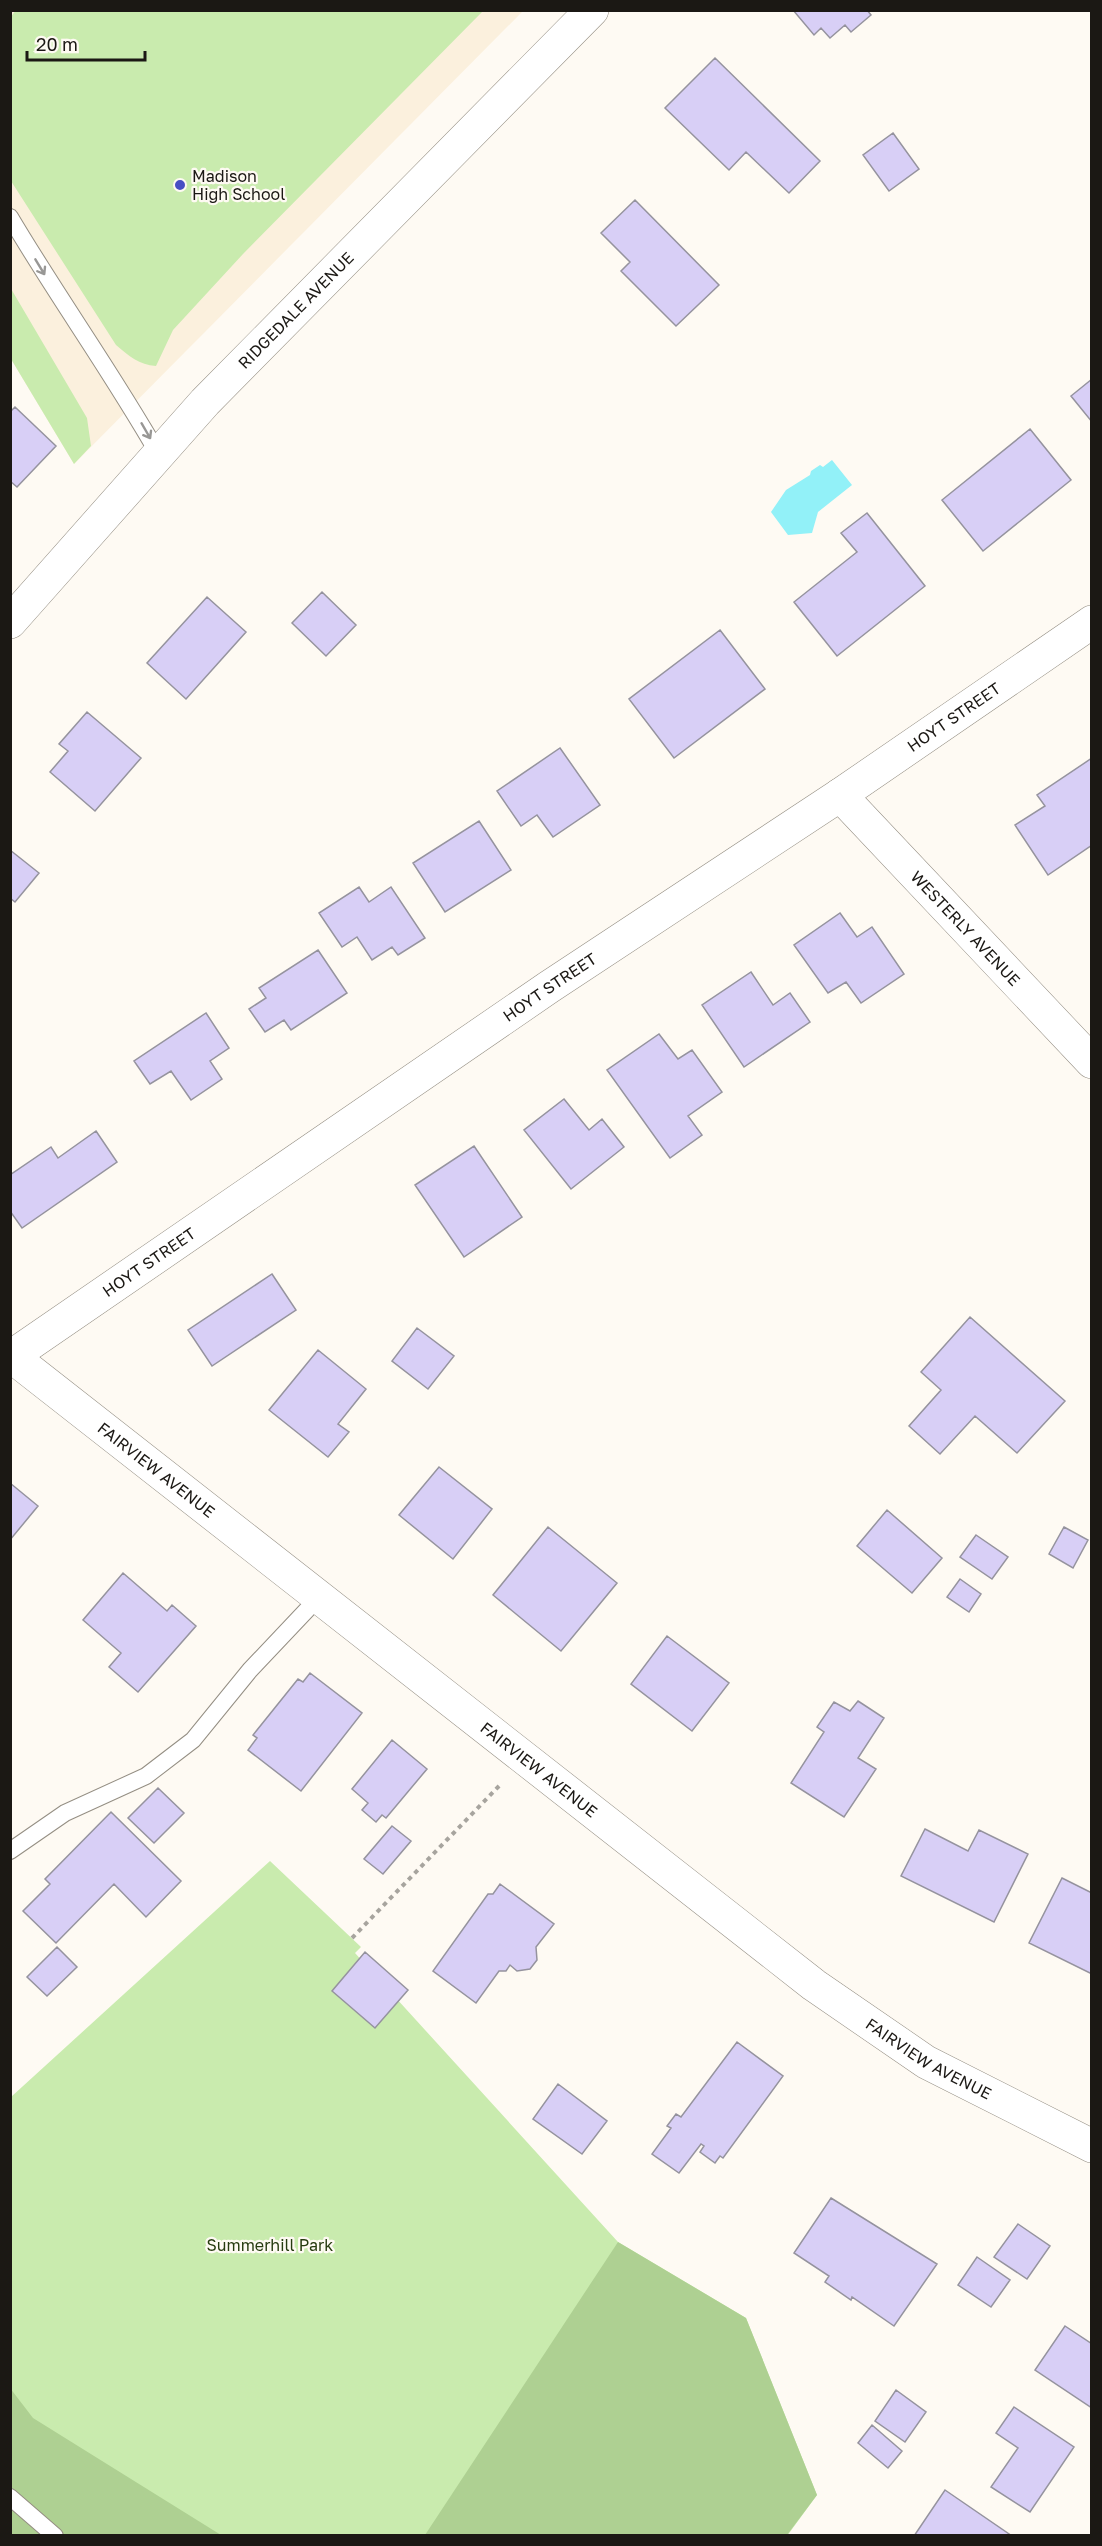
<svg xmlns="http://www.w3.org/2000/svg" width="1102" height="2546" font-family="'Golos Text',sans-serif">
<rect width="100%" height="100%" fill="#fefaf3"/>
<!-- built -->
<path fill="#fbf0dd" d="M11 11H523L74 464 11 359Z"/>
<!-- green -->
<path fill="#c9ebae" d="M16 10H483V11L243 254 173 330 156 366C139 365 129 356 116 345L11 181 10 18Z
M10 287 87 418 91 446 74 464 11 359Z
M270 1861 361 1947 355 1953 618 2242 746 2318 817 2495 787 2536H11V2097Z"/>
<!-- forest -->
<path fill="#aed092" d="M618 2242 746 2318 817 2495 787 2535H425Z
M10 2388 33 2418 221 2535H11Z"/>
<!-- water -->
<path fill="#92f1f8" d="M832 460 852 485 818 512 812 533 788 535 771 512 786 490 810 475 811 471 820 465 823 467Z"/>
<!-- building -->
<path fill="#d8cff6" stroke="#95939e" stroke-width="1.5" d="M793 10H867L871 15 851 32 845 25 830 38 821 28 814 35Z
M715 58 820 161 789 193 746 152 729 170 665 108Z
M893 133 919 169 889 191 863 155Z
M635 200 719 285 676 326 621 271 630 262 601 233Z
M1092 379V422L1071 396Z
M15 407 56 446 17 487 10 481V412Z
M1030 429 1071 480 983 551 942 500Z
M867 513 925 586 837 656 794 602 857 552 841 533Z
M322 592 356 625 326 656 292 623Z
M207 597 246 632 186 699 147 663Z
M720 630 765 689 674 758 629 699Z
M87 712 141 758 95 811 50 772 68 751 59 744Z
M560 748 600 805 553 837 537 815 521 826 497 791Z
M1092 758V845L1048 875 1015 825 1045 806 1037 795Z
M479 821 511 870 445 912 413 863Z
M10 850 39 873 15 902 10 898Z
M359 887 369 902 391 887 425 938 398 955 392 947 372 960 357 937 342 947 319 913Z
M840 913 857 937 872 927 904 974 861 1003 846 982 828 993 794 945Z
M318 950 347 993 291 1030 284 1020 265 1032 249 1009 266 998 259 988Z
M751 972 773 1005 790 993 810 1022 744 1067 702 1005Z
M206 1013 229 1048 210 1061 222 1079 191 1100 171 1071 150 1084 134 1061Z
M659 1034 678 1059 692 1050 722 1092 688 1116 702 1135 670 1158 607 1070Z
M564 1099 589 1130 602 1119 624 1147 571 1189 524 1130Z
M96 1131 117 1162 22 1228 10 1211V1175L51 1147 58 1158Z
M474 1146 522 1217 464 1257 415 1185Z
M272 1274 296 1310 212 1366 188 1330Z
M970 1317 1065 1401 1017 1453 975 1416 940 1454 909 1426 941 1390 921 1372Z
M417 1328 454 1356 428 1389 392 1361Z
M318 1350 366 1389 338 1424 349 1432 328 1457 269 1410Z
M439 1467 492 1509 453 1559 399 1515Z
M10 1483 38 1506 10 1540Z
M887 1510 942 1558 912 1593 857 1546Z
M548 1527 617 1583 561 1651 493 1595Z
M1064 1527 1088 1540 1073 1568 1049 1554Z
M976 1535 1008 1557 992 1579 960 1557Z
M123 1573 167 1611 172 1605 196 1626 138 1692 109 1667 121 1653 83 1620Z
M960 1579 981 1594 969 1612 947 1597Z
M667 1636 729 1683 692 1731 631 1684Z
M310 1673 362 1713 301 1791 248 1750 257 1738 253 1735 298 1679 303 1682Z
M858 1701 884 1718 858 1758 876 1769 844 1817 791 1783 824 1732 817 1727 834 1702 850 1711Z
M392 1740 427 1769 386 1818 382 1815 376 1822 362 1810 368 1803 352 1789Z
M158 1788 184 1813 154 1843 128 1818Z
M111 1812 181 1881 146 1917 114 1884 56 1943 23 1911 50 1884 45 1879Z
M392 1826 411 1841 383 1874 364 1859Z
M925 1829 968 1851 979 1830 1028 1854 994 1922 901 1876Z
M1062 1878 1092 1893V1974L1029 1943Z
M500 1884 554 1924 536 1947 537 1960 530 1969 517 1971 510 1965 506 1971H499L476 2003 433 1971 488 1894H493Z
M57 1947 77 1967 47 1996 27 1977Z
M365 1952 408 1990 375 2028 332 1991Z
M737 2042 783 2076 723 2158 720 2156 715 2163 700 2152 704 2146 701 2144 679 2173 652 2154 671 2128 667 2126 676 2114 681 2117Z
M558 2084 607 2121 582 2154 533 2119Z
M831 2198 937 2264 894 2326 852 2297 851 2300 825 2282 829 2276 794 2253Z
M1018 2224 1050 2246 1027 2279 994 2257Z
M977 2257 1010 2280 991 2307 958 2285Z
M1065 2326 1092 2344V2408L1035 2370Z
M896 2390 926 2412 905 2442 875 2421Z
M1014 2407 1074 2447 1030 2512 991 2487 1018 2448 996 2433Z
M872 2425 902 2451 888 2468 858 2443Z
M945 2490 1012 2536H914Z"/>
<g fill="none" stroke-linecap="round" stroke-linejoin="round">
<!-- lane casing -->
<g stroke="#948e83" stroke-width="18">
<path id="lane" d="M10 217C58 298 113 374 159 455
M10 1851 65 1813 146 1776 193 1740 250 1670 320 1596
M10 2497 55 2536"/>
</g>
<!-- street casing -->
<g stroke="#948e83" stroke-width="34">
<g id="street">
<path id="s1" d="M840 795 1092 1062"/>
<path id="s2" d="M10 1355 814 1985 926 2062 1092 2146"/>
<path id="s3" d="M12 1356 549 987 840 795 1092 622"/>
</g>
</g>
<!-- secondary casing -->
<g stroke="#948e83" stroke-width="34">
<g id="secondary">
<path id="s4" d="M10 622 205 402 592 10"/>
</g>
</g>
<!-- path -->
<path stroke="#a7a49e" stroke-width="4" stroke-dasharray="4.5 4.5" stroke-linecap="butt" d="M352 1938 501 1784"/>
<!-- lane -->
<use href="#lane" stroke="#fff" stroke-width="16"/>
<!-- street -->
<use href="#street" stroke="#fff" stroke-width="33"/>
<!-- secondary -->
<use href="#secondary" stroke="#fff" stroke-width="33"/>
</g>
<!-- one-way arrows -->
<defs><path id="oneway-shaft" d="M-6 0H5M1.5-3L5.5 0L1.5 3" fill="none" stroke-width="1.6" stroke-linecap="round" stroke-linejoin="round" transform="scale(1.5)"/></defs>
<g stroke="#989795">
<use href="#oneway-shaft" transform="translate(40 267) rotate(59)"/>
<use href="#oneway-shaft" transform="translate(146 431) rotate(60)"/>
</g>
<!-- markers -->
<circle fill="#474fc4" stroke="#fefaf3" stroke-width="2" cx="180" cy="185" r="6"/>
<g text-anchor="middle" stroke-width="4.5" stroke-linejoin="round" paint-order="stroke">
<!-- poi labels -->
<g font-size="16" fill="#1b1814" stroke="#fefaf3" text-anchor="start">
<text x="192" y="182">Madison<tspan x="192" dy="18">High School</tspan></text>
</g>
<!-- street labels -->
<g font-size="16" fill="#1b1814" stroke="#fefaf3">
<text dy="6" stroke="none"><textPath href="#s4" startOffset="423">RIDGEDALE AVENUE</textPath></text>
<text dy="6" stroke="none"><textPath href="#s3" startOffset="1138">HOYT STREET</textPath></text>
<text dy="6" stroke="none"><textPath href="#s1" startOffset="183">WESTERLY AVENUE</textPath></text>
<text dy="6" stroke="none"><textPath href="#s3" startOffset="652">HOYT STREET</textPath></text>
<text dy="6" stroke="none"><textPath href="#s3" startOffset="166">HOYT STREET</textPath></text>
<text dy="6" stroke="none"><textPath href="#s2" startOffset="186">FAIRVIEW AVENUE</textPath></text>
<text dy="6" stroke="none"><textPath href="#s2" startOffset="672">FAIRVIEW AVENUE</textPath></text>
<text dy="6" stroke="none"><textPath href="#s2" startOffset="1158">FAIRVIEW AVENUE</textPath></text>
</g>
<!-- park labels -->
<g font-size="16" fill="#263b0f" stroke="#fefaf3">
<text x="270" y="2251">Summerhill Park</text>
</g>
</g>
<!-- border -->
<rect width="1102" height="2546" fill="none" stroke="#1b1814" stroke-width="24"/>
<!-- scale -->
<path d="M27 51v9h118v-9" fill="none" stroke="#1b1814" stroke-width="3"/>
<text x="36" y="51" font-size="18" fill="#1b1814" stroke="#fefaf3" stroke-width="4.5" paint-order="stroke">20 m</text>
</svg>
